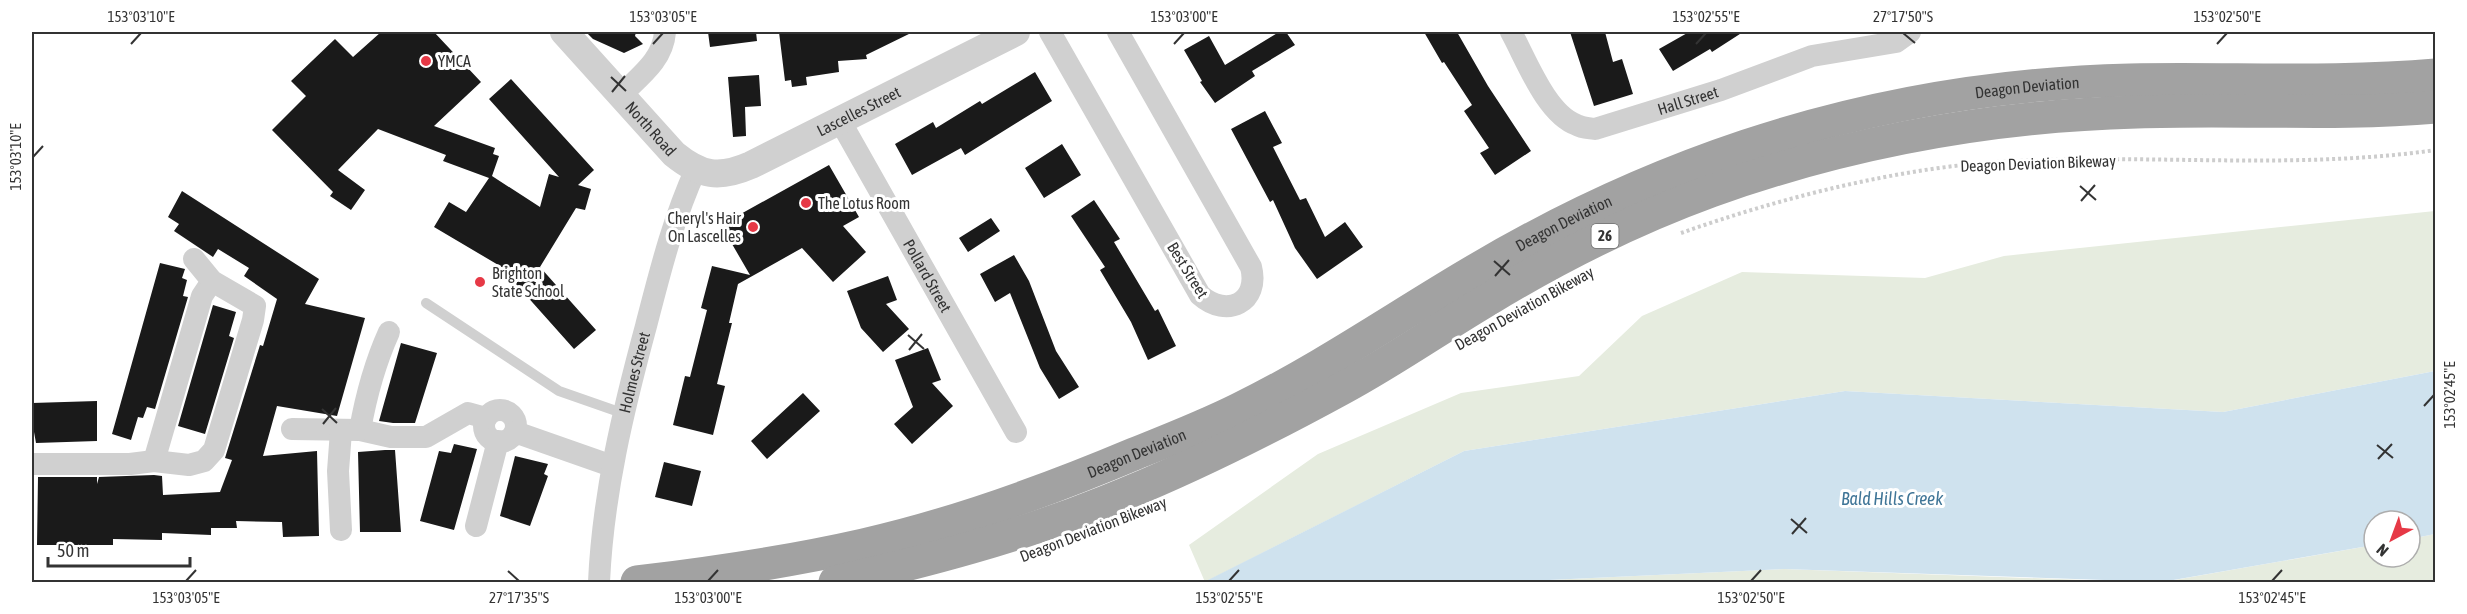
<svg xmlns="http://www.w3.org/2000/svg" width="2467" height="614" font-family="'Asap Condensed',sans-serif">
<rect width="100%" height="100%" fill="#fff"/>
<!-- green -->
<path fill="#e6ecdf" d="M2435 211V371L2223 412 1845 391 1464 451 1205 582 1189 545 1318 454 1461 393 1579 376 1642 316 1742 272 1925 278 2004 256Z
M2435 534V582H2163L2374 545V557H2410V539Z
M1784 569 2138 582H1540L1549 580Z"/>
<!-- water -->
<path fill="#cfe2ee" d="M2435 371V534L2410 539V521H2374V545L2162 582 1784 569 1549 580 1540 582H1204L1464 451 1845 391 2223 412Z"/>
<!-- building -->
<path fill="#1a1a1a" d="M381 32H434L481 82 434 126 495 148 493 154 499 156 492 176 540 207 549 174 559 177 489 99 511 79 594 170 578 185 591 189 585 210 576 208 540 267 596 330 574 349 500 266 434 227 449 202 466 212 489 178 443 161 446 155 378 129 338 170 365 190 351 210 330 196 333 192 272 130 306 96 291 81 335 39 353 57Z
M586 32H636L635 36 643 44 624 53 593 39Z
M708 32H756L757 41 710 47Z
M779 32H913L866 55 867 59 838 61 839 72 806 77 807 85 792 87 791 80 785 81Z
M1279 32H1286L1295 45 1252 71 1255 76 1215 103 1200 82 1202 81 1184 50 1209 36 1225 65Z
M1424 32H1457L1488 86 1531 151 1495 175 1480 153 1489 148 1464 111 1472 105 1444 62 1442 63Z
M1570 32H1605L1613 62 1622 59 1633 94 1594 106Z
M1689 32H1743L1712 52 1710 49 1673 71 1659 49Z
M1035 72 1052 101 965 155 961 148 912 175 895 144 933 122 936 128 980 101 982 104Z
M759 75 761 106 745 107 746 136 733 137 728 77Z
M1265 111 1282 143 1273 147 1300 200 1306 198 1325 237 1345 222 1363 247 1317 279 1295 248 1273 200 1270 202 1231 129Z
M1062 144 1081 175 1044 198 1025 168Z
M829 165 859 217 843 226 866 252 833 282 802 248 738 284 729 323H732L717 384 725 386 713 435 673 425 685 376 690 377 707 310 701 308 712 266 750 275 721 225Z
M182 191 319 279 305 304 365 318 337 416 277 406 263 456 317 451 319 536 283 537 282 522 236 521 237 528H211V535L162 533V540L113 539V545H37L38 477H97V484L99 477 154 475 162 476 163 495 220 492 232 460 225 458 260 345 263 346 277 299 244 276 249 268 218 249 213 257 174 231 179 224 168 217Z
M1094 200 1120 239 1114 242 1155 311 1158 309 1176 346 1148 360 1131 322 1100 270 1105 267 1071 216Z
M991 218 1000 231 968 252 959 238Z
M1014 255 1029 281 1056 351 1079 387 1059 399 1040 368 1010 293 995 302 980 274Z
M160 263 185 269 182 278 187 280 183 296 188 297 155 409 147 407 143 418 138 417 131 440 112 434Z
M888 276 897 300 886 304 909 329 883 352 861 328 847 291Z
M213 305 236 312 229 336 234 338 205 434 178 426Z
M401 343 437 353 415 423H393L379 421Z
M928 348 941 380 932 383 953 406 912 444 894 424 913 407 895 360Z
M803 393 820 411 767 459 751 441Z
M97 401V441L36 443 34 432H32V403Z
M454 444 477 449 454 530 420 521 439 451 451 453Z
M385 450H395L401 532H360L358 452Z
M515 456 548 464 544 474 548 476 530 526 500 516Z
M664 462 701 471 692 506 655 497Z"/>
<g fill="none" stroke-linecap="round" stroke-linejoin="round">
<!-- path -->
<path stroke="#cdcdcd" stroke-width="4" stroke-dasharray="3 3" stroke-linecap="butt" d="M1681 233C1783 197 1905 166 2013 161 2154 154 2296 170 2436 150"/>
<!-- service -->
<path stroke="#d0d0d0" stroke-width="10" d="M426 303 559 391 622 413"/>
<!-- minor -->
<g stroke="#d0d0d0" stroke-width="22">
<path d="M1050 32 1200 295C1227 319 1260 302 1251 267L1118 32"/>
<path id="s1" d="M1511 32C1526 59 1546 114 1577 125 1582 128 1589 128 1595 129L1721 90 1812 56 1896 42 1910 32"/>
<path d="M621 95C640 76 663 60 665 32"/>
<path id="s2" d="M839 119 1016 432"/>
<circle cx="500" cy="426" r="16"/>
<path d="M292 429 360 430 391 437H426L468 413 486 418"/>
<path d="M360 430C366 396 375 363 389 332"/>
<path d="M341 431 338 471 341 530"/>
<path d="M515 432 612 466"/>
<path d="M154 461 202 296 212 281"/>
<path d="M32 464H130L154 461 189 465 204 461 214 450 253 320 255 306 212 281 194 259"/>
<path d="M476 526 498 441"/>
<path id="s3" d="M599 582C603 494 623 411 646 326 660 272 673 219 696 169"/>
</g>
<!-- tertiary -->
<path stroke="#d0d0d0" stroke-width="28" id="s4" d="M564 32 674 154C701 176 719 179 751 165L1016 32"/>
<!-- trunk -->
<g stroke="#a2a2a2" stroke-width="33">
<path id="s5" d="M637 582C713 573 788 562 863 545 956 524 1046 491 1134 454 1169 440 1205 426 1239 409 1319 370 1393 319 1469 274 1556 222 1650 178 1746 146 1869 105 2001 83 2130 80 2232 78 2334 84 2436 75"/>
<path d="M835 582C927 561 1018 537 1105 502 1187 470 1266 430 1343 388 1393 361 1440 328 1489 299 1560 256 1634 219 1711 191 1848 142 1991 116 2137 112 2237 108 2336 116 2436 107"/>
</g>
</g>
<!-- ticks -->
<path fill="none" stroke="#333" stroke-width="2" d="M1903 33 1915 43M131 44 141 33M653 44 663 33M1174 44 1184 33M1696 44 1706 33M2217 44 2227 33M611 77 626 91M612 92 625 76M33 157 43 146M2080 186 2096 200M2081 201 2095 185M1494 261 1510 275M1495 276 1509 260M908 335 924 349M909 350 922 334M2424 406 2434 395M322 409 337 423M323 424 336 408M2377 445 2393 458M2378 459 2392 444M1791 519 1807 533M1792 534 1806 518M508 571 519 581M186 581 196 570M708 581 718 570M1229 581 1239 570M1751 581 1761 570M2272 581 2282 570"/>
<!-- markers -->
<g fill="#e63946" stroke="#fff" stroke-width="2">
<circle cx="426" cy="61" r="6"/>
<circle cx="806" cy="203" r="6"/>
<circle cx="753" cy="227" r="6"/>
<circle cx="480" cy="282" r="6"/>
</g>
<g text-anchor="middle" stroke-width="6" stroke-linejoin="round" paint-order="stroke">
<!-- shield labels -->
<rect fill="#fff" stroke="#707070" stroke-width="1.5" x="1591.5" y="224" width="27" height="24" rx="4.5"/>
<g font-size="15" font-weight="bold" fill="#333">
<text x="1605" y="241">26</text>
</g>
<!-- poi labels -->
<g font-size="16" fill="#333" stroke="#fff" text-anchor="start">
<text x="438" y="67">YMCA</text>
<text x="818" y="209">The Lotus Room</text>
<text x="741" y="224" text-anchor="end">Cheryl's Hair<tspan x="741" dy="18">On Lascelles</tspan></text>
<text x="492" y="279">Brighton<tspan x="492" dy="18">State School</tspan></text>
</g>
<!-- street labels -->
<g font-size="16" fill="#333" stroke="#fff">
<text dy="6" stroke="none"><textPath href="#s5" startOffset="1490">Deagon Deviation</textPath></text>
<text dy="6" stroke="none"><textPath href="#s1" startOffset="232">Hall Street</textPath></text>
<text dy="6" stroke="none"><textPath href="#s4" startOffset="368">Lascelles Street</textPath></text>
<text dy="6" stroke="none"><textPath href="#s4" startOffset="130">North Road</textPath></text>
<text transform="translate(2038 163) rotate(-2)" y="6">Deagon Deviation Bikeway</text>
<text dy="6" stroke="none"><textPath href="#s5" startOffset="1004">Deagon Deviation</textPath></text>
<text transform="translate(1188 270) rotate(58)" y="6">Best Street</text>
<text dy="6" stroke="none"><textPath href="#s2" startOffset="180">Pollard Street</textPath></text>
<text transform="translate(1524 308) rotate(-29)" y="6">Deagon Deviation Bikeway</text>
<text dy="6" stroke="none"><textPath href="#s3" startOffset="213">Holmes Street</textPath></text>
<text dy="6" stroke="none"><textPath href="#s5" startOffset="518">Deagon Deviation</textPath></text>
<text transform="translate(1093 529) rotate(-21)" y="6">Deagon Deviation Bikeway</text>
</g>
<!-- water labels -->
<g font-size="18" font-style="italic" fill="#3f7597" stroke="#fff">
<text x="1892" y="505">Bald Hills Creek</text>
</g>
</g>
<!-- border -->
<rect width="2467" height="614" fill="none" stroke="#ffffff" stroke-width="66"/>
<!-- north arrow -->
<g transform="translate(2392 539) rotate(221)"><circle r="28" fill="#ffffff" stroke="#adadad" stroke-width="1.5"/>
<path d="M0-4.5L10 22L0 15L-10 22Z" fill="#e63946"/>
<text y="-9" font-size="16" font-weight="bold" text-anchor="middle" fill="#333333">N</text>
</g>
<!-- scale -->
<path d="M48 557v9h142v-9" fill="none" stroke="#333333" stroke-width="3"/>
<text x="57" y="557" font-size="18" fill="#333333" stroke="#ffffff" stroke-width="4.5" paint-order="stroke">50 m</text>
<rect x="33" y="33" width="2401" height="548" fill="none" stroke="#333" stroke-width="2"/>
<g font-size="15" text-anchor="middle" fill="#333">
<text x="141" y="22">153°03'10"E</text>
<text x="663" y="22">153°03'05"E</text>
<text x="1184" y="22">153°03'00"E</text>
<text x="1706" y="22">153°02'55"E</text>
<text x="1903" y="22">27°17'50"S</text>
<text x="2227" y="22">153°02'50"E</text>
<text transform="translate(16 157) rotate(-90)" y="5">153°03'10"E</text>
<text transform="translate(2450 395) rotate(-90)" y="5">153°02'45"E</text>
<text x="186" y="603">153°03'05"E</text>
<text x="519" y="603">27°17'35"S</text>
<text x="708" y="603">153°03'00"E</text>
<text x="1229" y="603">153°02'55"E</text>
<text x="1751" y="603">153°02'50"E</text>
<text x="2272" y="603">153°02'45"E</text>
</g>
</svg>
